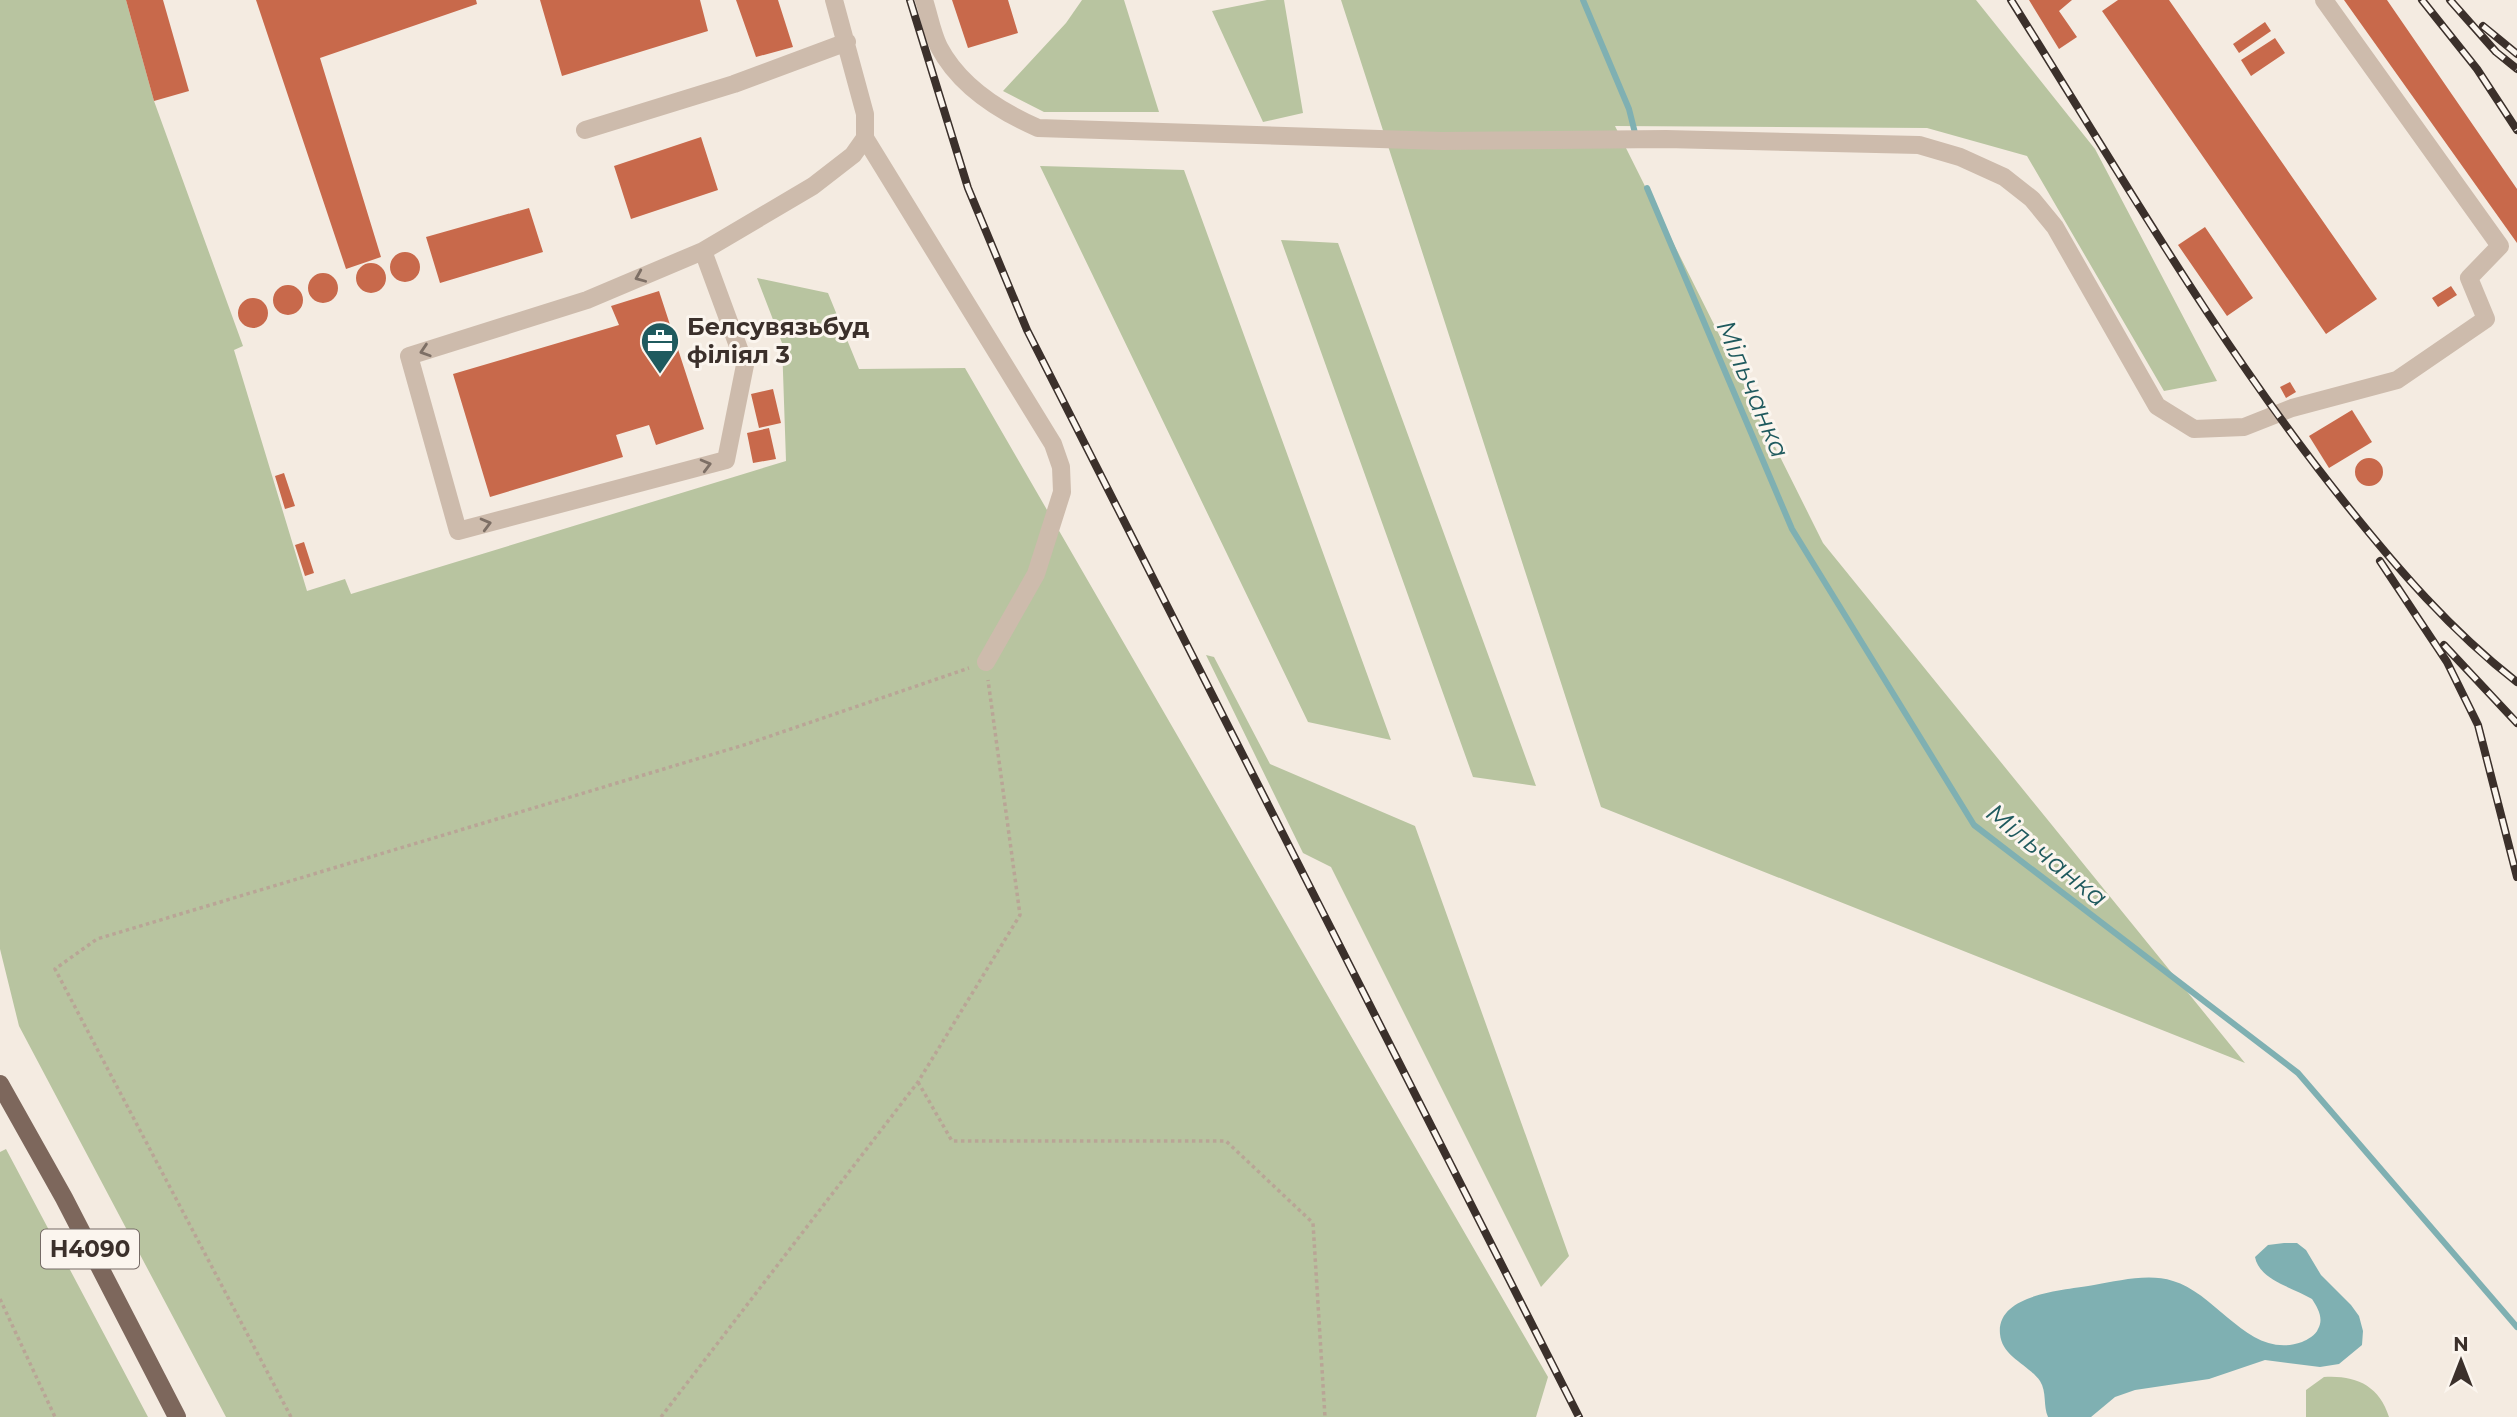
<svg xmlns="http://www.w3.org/2000/svg" width="2517" height="1417" font-family="Montserrat,sans-serif">
<rect width="100%" height="100%" fill="#f4ebe1"/>
<!-- green -->
<path fill="#b8c4a0" d="M0 0H126L154 101 243 346 234 350 307 591 345 579 351 594 786 461 782 343 757 278 828 293 859 369 965 368 1548 1377 1536 1417H226L19 1026 0 949Z
M1082 0H1124L1159 112H1044L1003 91 1066 23Z
M1267 0H1284L1303 113 1263 122 1212 11Z
M1341 0H1976L2095 149 2217 381 2164 391 2027 156 1927 128 1615 126 1823 543 2245 1063 1601 807Z
M1040 166 1184 170 1391 740 1308 722Z
M1281 240 1338 243 1536 786 1473 777Z
M1206 655 1214 657 1270 764 1415 826 1569 1256 1541 1287 1331 867 1303 853Z
M6 1149 148 1417H0V1152Z
M2324 1377C2355 1375 2379 1385 2389 1417H2306V1390Z"/>
<!-- water -->
<path fill="#7fb0b2" d="M2284 1243H2297L2306 1250 2321 1275 2351 1305 2359 1316 2363 1331 2362 1345 2339 1364 2320 1367 2265 1360 2209 1379 2135 1390 2115 1397 2091 1417H2048C2043 1406 2047 1392 2040 1381 2028 1364 2002 1357 2000 1334 1996 1293 2067 1290 2094 1285 2119 1281 2148 1273 2173 1281 2218 1294 2250 1361 2302 1342 2307 1340 2316 1335 2318 1329 2324 1319 2318 1308 2312 1299 2294 1288 2259 1280 2255 1257L2268 1245Z"/>
<g fill="none" stroke-linecap="round" stroke-linejoin="round">
<!-- stream -->
<path stroke="#7fb0b2" stroke-width="6" d="M1583 0 1629 109 1635 133
M1647 188 1792 529 1974 825 2298 1073 2517 1327"/>
</g>
<!-- building -->
<path fill="#c8694b" d="M126 0H163L189 91 154 101Z
M256 0H476L477 4 320 58 381 257 346 269Z
M540 0H700L708 31 562 76Z
M736 0H778L793 47 756 57Z
M952 0H1008L1018 33 968 48Z
M2029 0H2072L2059 11 2077 37 2059 49Z
M2118 0H2169L2377 299 2326 334 2102 11Z
M2344 0H2387L2517 189V243Z
M2265 22 2271 31 2239 53 2233 44Z
M2275 38 2285 53 2251 76 2241 60Z
M701 137 718 190 631 219 614 166Z
M529 208 543 252 440 283 426 237Z
M2205 227 2253 298 2227 316 2178 245Z
M390 267a15 15 0 1 1 30 0a15 15 0 1 1-30 0Z
M356 278a15 15 0 1 1 30 0a15 15 0 1 1-30 0Z
M308 288a15 15 0 1 1 30 0a15 15 0 1 1-30 0Z
M273 300a15 15 0 1 1 30 0a15 15 0 1 1-30 0Z
M2451 286 2457 295 2438 307 2432 298Z
M659 291 704 429 656 445 649 425 616 435 623 457 490 497 453 374 619 325 611 306Z
M238 313a15 15 0 1 1 30 0a15 15 0 1 1-30 0Z
M2290 382 2296 392 2286 398 2280 387Z
M773 389 781 423 759 428 751 394Z
M2352 410 2372 442 2329 468 2309 436Z
M769 428 776 459 753 463 747 433Z
M2355 472a14 14 0 1 1 28 0a14 14 0 1 1-28 0Z
M284 473 295 506 285 509 275 476Z
M304 542 314 573 305 576 295 545Z"/>
<g fill="none" stroke-linecap="round" stroke-linejoin="round">
<!-- path -->
<path stroke="#b9a596" stroke-width="3.5" stroke-dasharray="3.5 3.5" stroke-linecap="butt" d="M918 1082 952 1141H1226L1313 1223 1325 1417
M0 1299 55 1417
M291 1417 55 969 97 939 747 744 969 668
M661 1417 918 1082 1020 915 988 680"/>
<!-- minor -->
<path stroke="#cdbbac" stroke-width="18" d="M924 0C929 15 932 33 939 47 959 85 999 111 1038 128L1442 141 1666 139 1919 145 1960 157 2004 177 2032 199 2055 227 2157 406 2194 429 2244 427 2292 408 2397 380 2486 319 2469 278 2500 246 2324 0
M585 130 734 84 847 42
M865 138 1053 444 1061 467 1062 492 1036 574 986 662
M703 251 745 365 726 460 458 531 409 356 587 300 703 251 813 186 853 155 865 138V114L834 0"/>
<!-- major -->
<path stroke="#7d675c" stroke-width="18" d="M0 1084 64 1198 177 1417"/>
<!-- rail casing -->
<g stroke="#3b302b" stroke-width="8">
<path id="rail" d="M910 0 968 188 1027 330 1579 1417
M2011 0C2118 170 2219 346 2345 503 2397 568 2451 631 2517 682
M2422 0 2477 69 2517 130
M2450 0 2496 52 2517 69
M2483 26 2517 54
M2380 561 2447 662 2478 725 2517 877
M2444 645 2517 723"/>
</g>
<!-- rail -->
<use href="#rail" stroke="#fbf5ee" stroke-width="5" stroke-dasharray="16" stroke-linecap="butt"/>
</g>
<!-- one-way arrows -->
<defs><path id="oneway-chevron" d="M-2-3.5L2.5 0L-2 3.5" fill="none" stroke-width="1.6" stroke-linecap="round" stroke-linejoin="round" transform="scale(1.75)"/></defs>
<g stroke="#7d6f65">
<use href="#oneway-chevron" transform="translate(640 277) rotate(157)"/>
<use href="#oneway-chevron" transform="translate(425 351) rotate(162)"/>
<use href="#oneway-chevron" transform="translate(706 465) rotate(-15)"/>
<use href="#oneway-chevron" transform="translate(486 524) rotate(-15)"/>
</g>
<!-- icons -->
<defs>
<g id="office-pin" transform="scale(2.0125)"><path d="M0 17L-7.5 6A9.5 9.5 0 1 1 7.5 6Z" fill="#1f5a5e" stroke="#fbf5ee"/><path d="M-6-3h4V-5.5h4V-3h4V5H-6ZM-1-4.5V-3h2v-1.5ZM-6 0V1H6V0Z" fill="#fff"/></g>
</defs>
<g fill-rule="evenodd">
<use href="#office-pin" x="660" y="341"/>
</g>
<g text-anchor="middle" stroke-width="6" stroke-linejoin="round" paint-order="stroke">
<!-- shield labels -->
<rect fill="#fbf5ee" stroke="#756b66" stroke-width="2" x="41" y="1229.5" width="98" height="39" rx="5"/>
<g font-size="23" font-weight="bold" fill="#3b302b">
<text x="90" y="1257">Н4090</text>
</g>
<!-- poi labels -->
<g font-size="24" font-weight="bold" fill="#3b302b" stroke="#fbf5ee" text-anchor="start">
<text x="687" y="335">Белсувязьбуд<tspan x="687" dy="28">філіял 3</tspan></text>
</g>
<!-- water labels -->
<g font-size="26" font-style="italic" fill="#1f5a5e" stroke="#fbf5ee">
<text transform="translate(1753 389) rotate(67)" y="9">Мільчанка</text>
<text transform="translate(2047 855) rotate(39)" y="9">Мільчанка</text>
</g>
</g>
<!-- north arrow -->
<g transform="translate(2461 1361)" stroke="#fbf5ee" stroke-width="5" paint-order="stroke">
<path d="M0-5L12 26L0 18L-12 26Z" fill="#3b302b"/>
<text y="-10" font-size="19" font-weight="bold" text-anchor="middle" fill="#3b302b">N</text>
</g>
</svg>
